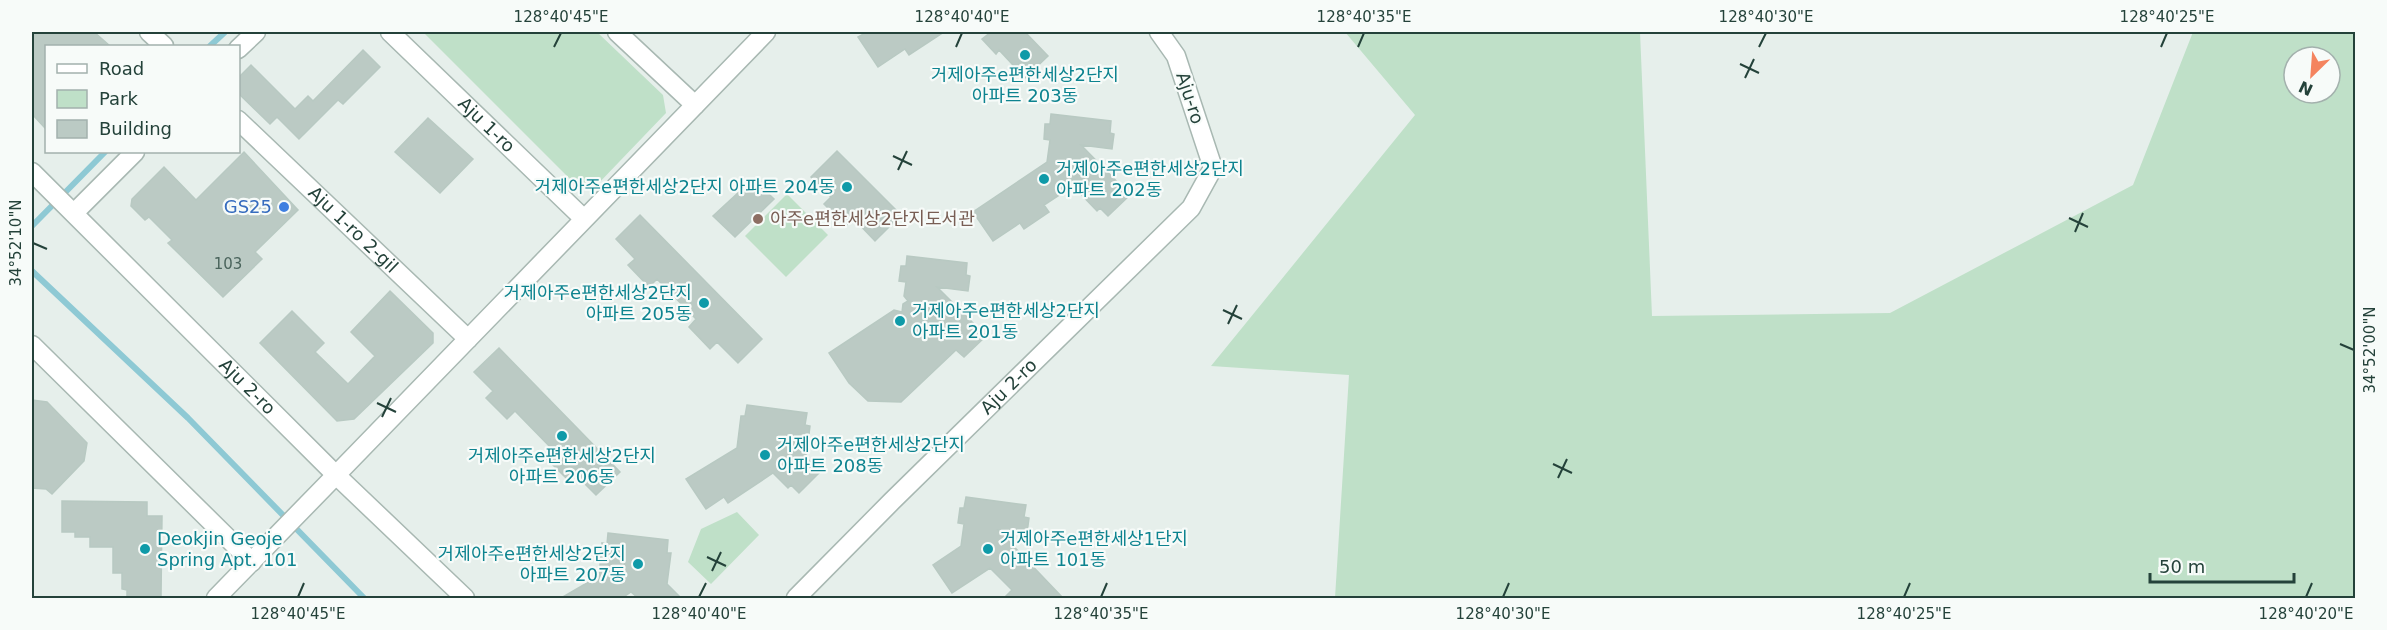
<svg xmlns="http://www.w3.org/2000/svg" width="2387" height="630" font-family="'DejaVu Sans','Noto Sans KR',sans-serif">
<rect width="100%" height="100%" fill="#e6efeb"/>
<!-- green -->
<path fill="#bfe0c8" fill-rule="evenodd" d="M423 32H597L663 95 666 113 596 186 570 179Z
M1345 32H1640L1652 316 1890 313 2133 185 2193 32H2355V598H1335L1349 375 1211 366 1415 115ZM2294 57H2330V93H2294Z
M787 194 828 235 786 277 745 236Z
M737 512 759 535 711 584 688 562 701 529Z"/>
<g fill="none" stroke-linecap="round" stroke-linejoin="round">
<!-- stream -->
<path stroke="#8ec9d4" stroke-width="6" d="M210 46 225 32
M32 226 105 152
M32 271 188 418 364 598"/>
</g>
<!-- building -->
<path fill="#bbcac4" stroke="#b8c9c2" stroke-width="1.5" d="M32 32H94L110 46H46V129L32 114Z
M867 32H944L909 55 905 49 878 67 858 37Z
M991 32H1025L1048 56 1025 78 999 50 996 54 982 39Z
M363 50 380 67 343 104 338 100 299 139 277 117 270 124 238 93V78L251 65 295 109 308 96 313 101Z
M1051 114 1111 121 1110 133 1114 134 1112 149 1081 145 1130 195 1108 216 1100 208 1097 211 1073 186 1044 205 1049 212 1024 229 1020 223 993 241 973 212 1047 162 1050 140 1044 139 1045 124H1050Z
M428 118 473 159 440 193 395 152Z
M837 151 901 215 875 241 853 218 846 226 824 204 831 197 811 177Z
M244 152 298 210 255 252 262 259 223 297 168 243 172 240 149 217 145 220 131 206 132 199 164 167 196 200Z
M753 179 774 199 735 237 713 216Z
M640 215 762 339 738 363 717 342 710 349 689 327 696 319 657 279 649 287 628 265 635 259 616 239Z
M907 256 967 263 966 275 970 276 968 291 937 287 986 336 964 357 956 350 901 402 868 401 849 383 829 353 894 310 902 312 903 304 908 301 904 296 906 282 899 281 901 266H906Z
M390 291 433 333V343L354 419 337 421 260 343 292 311 324 343 315 352 348 384 375 356 351 332Z
M499 348 620 472 596 495 575 474 569 481 547 459 555 452 515 411 507 419 486 398 493 391 474 372Z
M32 400 47 402 87 443 84 461 52 494 46 489 32 488Z
M747 405 807 413 805 425 810 426 806 457 820 472 799 493 791 485 788 488 773 473 728 503 724 497 706 509 686 479 737 448 741 416H745Z
M966 497 1026 505 1024 517 1029 518 1027 533 998 530 1063 598H1004L1012 590 990 568 952 593 933 565 961 546 964 524 958 523 960 508H964Z
M62 501 147 502V516H162L161 598H127V590L122 589V573H113V547H90V537H75V532H62Z
M608 533 668 540 667 553H671L667 584 681 598H638L631 592 622 598H561L599 576 602 543 607 544Z"/>
<g fill="none" stroke-linecap="round" stroke-linejoin="round">
<!-- minor casing -->
<g stroke="#a8b8b2" stroke-width="21">
<g id="minor">
<path d="M149 32 164 46"/>
<path d="M617 32 695 105"/>
<path d="M238 49 256 32"/>
<path id="s1" d="M238 120 468 339"/>
<path d="M74 213 135 152"/>
<path d="M32 345 252 562"/>
<path d="M216 598 336 475"/>
</g>
</g>
<!-- tertiary casing -->
<g stroke="#a8b8b2" stroke-width="21">
<g id="tertiary">
<path id="s2" d="M390 32 583 218"/>
<path id="s3" d="M32 172 336 475 465 598"/>
<path d="M336 475 766 32"/>
<path id="s4" d="M796 598 892 501 1191 208 1213 168 1176 56 1159 32"/>
</g>
</g>
<!-- minor -->
<use href="#minor" stroke="#fff" stroke-width="18"/>
<!-- tertiary -->
<use href="#tertiary" stroke="#fff" stroke-width="18"/>
</g>
<!-- ticks -->
<path fill="none" stroke="#24423a" stroke-width="2" d="M554 47 561 33M956 47 962 33M1358 47 1364 33M1759 47 1766 33M2161 47 2167 33M1740 64 1759 73M1745 78 1754 59M893 156 912 165M898 170 907 151M2069 218 2088 227M2075 232 2083 213M33 243 47 249M1223 310 1242 319M1228 324 1237 305M2340 344 2354 350M377 403 396 412M382 417 391 398M1553 464 1572 473M1558 478 1567 459M707 557 726 566M712 571 721 552M298 597 304 583M699 597 706 583M1101 597 1107 583M1503 597 1509 583M1904 597 1910 583M2306 597 2312 583"/>
<!-- markers -->
<g fill="#0f9aa8" stroke="#f7fbf9" stroke-width="2">
<circle cx="1025" cy="55" r="6"/>
<circle cx="1044" cy="179" r="6"/>
<circle cx="847" cy="187" r="6"/>
<circle cx="704" cy="303" r="6"/>
<circle cx="900" cy="321" r="6"/>
<circle cx="562" cy="436" r="6"/>
<circle cx="765" cy="455" r="6"/>
<circle cx="145" cy="549" r="6"/>
<circle cx="988" cy="549" r="6"/>
<circle cx="638" cy="564" r="6"/>
</g>
<circle fill="#3f7fe0" stroke="#f7fbf9" stroke-width="2" cx="284" cy="207" r="6"/>
<circle fill="#8d6e63" stroke="#f7fbf9" stroke-width="2" cx="758" cy="219" r="6"/>
<g text-anchor="middle" stroke-width="4.5" stroke-linejoin="round" paint-order="stroke">
<!-- number labels -->
<g font-size="15" fill="#4a645c">
<text x="228" y="269">103</text>
</g>
<!-- culture labels -->
<g font-size="18" fill="#0d838f" stroke="#f7fbf9" text-anchor="start">
<text x="1025" y="81" text-anchor="middle">거제아주e편한세상2단지<tspan x="1025" dy="21">아파트 203동</tspan></text>
<text x="1056" y="175">거제아주e편한세상2단지<tspan x="1056" dy="21">아파트 202동</tspan></text>
<text x="835" y="193" text-anchor="end">거제아주e편한세상2단지 아파트 204동</text>
<text x="692" y="299" text-anchor="end">거제아주e편한세상2단지<tspan x="692" dy="21">아파트 205동</tspan></text>
<text x="912" y="317">거제아주e편한세상2단지<tspan x="912" dy="21">아파트 201동</tspan></text>
<text x="777" y="451">거제아주e편한세상2단지<tspan x="777" dy="21">아파트 208동</tspan></text>
<text x="562" y="462" text-anchor="middle">거제아주e편한세상2단지<tspan x="562" dy="21">아파트 206동</tspan></text>
<text x="157" y="545">Deokjin Geoje<tspan x="157" dy="21">Spring Apt. 101</tspan></text>
<text x="1000" y="545">거제아주e편한세상1단지<tspan x="1000" dy="21">아파트 101동</tspan></text>
<text x="626" y="560" text-anchor="end">거제아주e편한세상2단지<tspan x="626" dy="21">아파트 207동</tspan></text>
</g>
<!-- street labels -->
<g font-size="18" fill="#24423a" stroke="#f7fbf9">
<text transform="translate(1190 98) rotate(72)" y="6">Aju-ro</text>
<text dy="6" stroke="none"><textPath href="#s2" startOffset="134">Aju 1-ro</textPath></text>
<text dy="6" stroke="none"><textPath href="#s1" startOffset="159">Aju 1-ro 2-gil</textPath></text>
<text dy="6" stroke="none"><textPath href="#s3" startOffset="304">Aju 2-ro</textPath></text>
<text dy="6" stroke="none"><textPath href="#s4" startOffset="300">Aju 2-ro</textPath></text>
</g>
<!-- shop labels -->
<g font-size="18" fill="#366cbe" stroke="#f7fbf9" text-anchor="end">
<text x="272" y="213">GS25</text>
</g>
<!-- education labels -->
<g font-size="18" fill="#785e54" stroke="#f7fbf9" text-anchor="start">
<text x="770" y="225">아주e편한세상2단지도서관</text>
</g>
</g>
<!-- border -->
<rect width="2387" height="630" fill="none" stroke="#f7fbf9" stroke-width="66"/>
<!-- legend -->
<rect x="45" y="45" width="195" height="108" fill="#f7fbf9" stroke="#a3b1ad" stroke-width="1.5"/>
<rect x="57" y="64" width="30" height="9" fill="#ffffff" stroke="#a3b1ad" stroke-width="1.5"/>
<text x="99" y="75" font-size="18" fill="#24423a">Road</text>
<rect x="57" y="90" width="30" height="18" fill="#bfe0c8" stroke="#a3b1ad" stroke-width="1.5"/>
<text x="99" y="105" font-size="18" fill="#24423a">Park</text>
<rect x="57" y="120" width="30" height="18" fill="#bbcac4" stroke="#a3b1ad" stroke-width="1.5"/>
<text x="99" y="135" font-size="18" fill="#24423a">Building</text>
<!-- north arrow -->
<g transform="translate(2312 75) rotate(205)"><circle r="28" fill="#f7fbf9" stroke="#a3b1ad" stroke-width="1.5"/>
<path d="M0-4.5L10 22L0 15L-10 22Z" fill="#f4845f"/>
<text y="-9" font-size="16" font-weight="bold" text-anchor="middle" fill="#24423a">N</text>
</g>
<!-- scale -->
<path d="M2150 573v9h144v-9" fill="none" stroke="#24423a" stroke-width="3"/>
<text x="2159" y="573" font-size="18" fill="#24423a" stroke="#f7fbf9" stroke-width="4.5" paint-order="stroke">50 m</text>
<rect x="33" y="33" width="2321" height="564" fill="none" stroke="#24423a" stroke-width="2"/>
<g font-size="15" text-anchor="middle" fill="#24423a">
<text x="561" y="22">128°40'45"E</text>
<text x="962" y="22">128°40'40"E</text>
<text x="1364" y="22">128°40'35"E</text>
<text x="1766" y="22">128°40'30"E</text>
<text x="2167" y="22">128°40'25"E</text>
<text transform="translate(16 243) rotate(-90)" y="5">34°52'10"N</text>
<text transform="translate(2370 350) rotate(-90)" y="5">34°52'00"N</text>
<text x="298" y="619">128°40'45"E</text>
<text x="699" y="619">128°40'40"E</text>
<text x="1101" y="619">128°40'35"E</text>
<text x="1503" y="619">128°40'30"E</text>
<text x="1904" y="619">128°40'25"E</text>
<text x="2306" y="619">128°40'20"E</text>
</g>
</svg>
